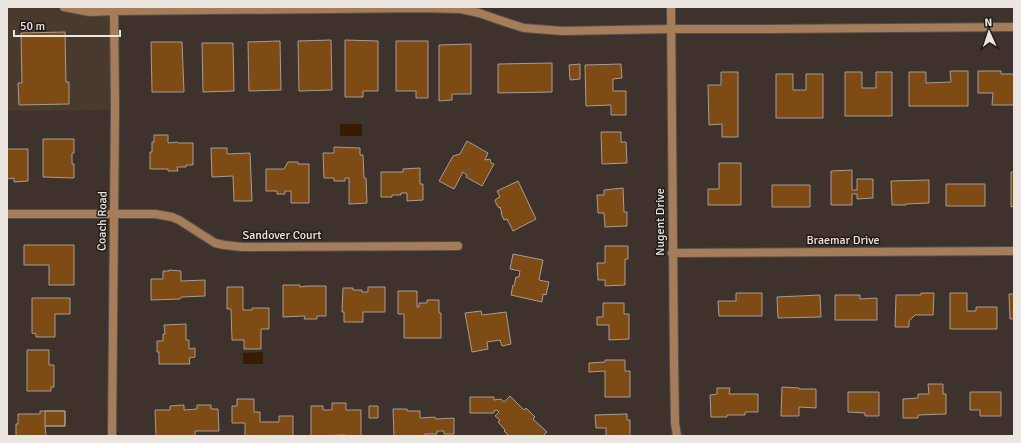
<svg xmlns="http://www.w3.org/2000/svg" width="1021" height="443" font-family="Signika,sans-serif">
<rect width="100%" height="100%" fill="#3d332c"/>
<!-- built -->
<path fill="#493a2e" d="M7 7H115L116 110 7 111Z"/>
<!-- water -->
<path fill="#371c02" d="M340 124H362V136H340Z
M263 352V364H243V353Z"/>
<!-- building -->
<path fill="#7f4b15" stroke="#a89c93" d="M65 32 66 82H69V104L19 105 18 83H22L21 33Z
M331 40 332 90 299 91 298 41Z
M345 40 378 41V91H363V97H345Z
M280 41 281 90 249 91 248 42Z
M396 41H428V98H416V91H396Z
M151 42H182L184 92H152Z
M202 43H233L234 91 203 92Z
M471 44V94H452V100L439 101V45Z
M552 63V92L498 93V64Z
M580 64V79L570 80 569 65Z
M621 64 622 78 613 79V91H626V115H611V105L586 106 585 65Z
M950 71H968V106H909V72H926V83L951 82Z
M978 71H1001V74H1014V105H992L993 93H978Z
M721 72H738V137H722V124L709 125 708 85H721Z
M845 72H862V88H876V72H892V116H845Z
M776 74H793V90H806V74H823V118H776Z
M601 132H621V142H626L627 163 602 164Z
M154 135H168V143L177 142 178 143H193V165H186V167H177L178 171H168V169H150V152H152V142H154Z
M43 139H74V153H72V164H74V178L43 177Z
M467 141 488 153 485 160 490 159 491 163 494 164 482 186 466 177 467 175 463 172 454 189 439 181 453 156 460 154Z
M334 147 360 148V155H363L364 178H366L367 203 349 204V178H345V181H334V178H324L323 153H334Z
M211 148H227V154L250 153 252 201H234L233 176 212 177Z
M7 149H28V181L14 182V178L7 179Z
M288 162H298V164H309V203H291V191H285V194H277V191H266V169H284Z
M719 163H741V205H708V189H719Z
M420 168V184H423V200L407 201V193H401V195H392V197H381V172H403V169Z
M852 170V190H857V179H873V198L857 199V194H852V205H831V171Z
M1011 172H1014V206L1011 207Z
M929 180V203L906 204V205H892L891 181Z
M518 181 536 219 513 231 507 219 504 220 501 213H502L500 208H501L498 207 495 201 496 199 500 197 497 191Z
M946 184H985V206H946Z
M772 185H810V207H772Z
M623 188 624 212H627V226L605 227 604 213H598L597 195H604V190Z
M24 245H74V285H49V265H24Z
M605 246H628V259H625V285L605 286V280H598L597 263H605Z
M513 254 543 260 539 280 549 282 546 295 543 294 542 302 511 295 513 285 514 286 516 277H519L520 271 510 269Z
M169 270 181 271V281L205 280V296L181 297 180 299 151 300V279H163V271H169Z
M283 285H300V287L307 286H326V316H317V319H304L305 316 283 317Z
M227 287H243V310H252V308H269V329H261V349H244V340H232L231 309H227Z
M368 287H385V312H363V322H344V312H342L343 288H353V290H362V292H368Z
M398 291H417V307H419V303H427V300H439V313H441V338H404V314H398Z
M736 293H762V316H719L718 301H736Z
M921 293H934L933 315H915L909 321V327H895L896 295H921Z
M950 293H967V311H976V307H997V329H950Z
M1009 294H1014V319H1010Z
M820 295 821 317 778 318 777 297Z
M835 295H860V299L877 298V320H835Z
M32 298H70V314H55V337H36V334L32 333Z
M603 303H624V314H629V339L609 340V325H597V317H603Z
M481 311 482 315 506 312 511 344 502 346 500 340 487 342 488 349 472 352 465 313Z
M186 324V340H189V349L195 348V357L189 358 190 364H159V352H157V341H163V334H165L164 325Z
M27 350H49V365H54V387H51V391H27Z
M605 360H625V371H630V397H605V371L589 372V363L605 362Z
M928 384H943V394H946V414L918 415V418H903V399L918 398V394H929Z
M782 387 799 388V389H816V408L799 407V416H781Z
M717 388H730L729 394H758V412H745V415H727V417H711L710 395 717 394Z
M848 392H879V416H865V413L848 412Z
M970 392H1001V416H980V410H970Z
M510 396 524 410 526 408 535 417 533 419 547 432 543 436H509L504 431 505 430 498 422 500 420 495 416 499 412 497 410 494 411V413H470V397H494V400L501 399 504 402Z
M237 399H254V412H260V422H279V416H293V436H245V423H232V406H237Z
M332 403H346V410H361V436H345V435L311 436V406H323V410H332Z
M184 405V410L197 409V405H211V409H218L219 431H195V436H156L155 410H170V406Z
M369 406H378V418H369Z
M393 409H407V411H420V418L435 417V419L454 418V434H444V431H437V434H425V436H394Z
M40 411H65V426H45L46 435 45 436H16V424H18V414H40Z
M45 411H65V426H45Z
M627 414V420H630V436H606V428H596L595 415Z"/>
<g fill="none" stroke-linecap="round" stroke-linejoin="round">
<!-- minor casing -->
<g stroke="#594f49" stroke-width="10">
<path id="minor" d="M64 7 90 12 114 11
M671 7 674 361 675 423 677 436
M7 214H155L172 217 179 220 215 243 224 245 242 247 458 246
M672 253 1014 251"/>
</g>
<!-- tertiary casing -->
<g stroke="#594f49" stroke-width="10">
<path id="tertiary" d="M114 11 422 8 461 9 479 13 508 23 524 28 563 31 671 29H767L1014 27
M112 436 115 108 114 7"/>
</g>
<!-- path -->
<path stroke="#7e7670" stroke-width="2.5" stroke-dasharray="1 3" stroke-linecap="butt" d="M45 436H53"/>
<!-- minor -->
<use href="#minor" stroke="#a67d5a" stroke-width="8"/>
<!-- tertiary -->
<use href="#tertiary" stroke="#a67d5a" stroke-width="8"/>
</g>
<g text-anchor="middle" stroke-width="3" stroke-linejoin="round" paint-order="stroke">
<!-- street labels -->
<g font-size="12" fill="#ebe5e0" stroke="#211c19">
<text transform="translate(102 221) rotate(-89)" y="4">Coach Road</text>
<text transform="translate(660 222) rotate(-90)" y="4">Nugent Drive</text>
<text x="282" y="239">Sandover Court</text>
<text x="843" y="244">Braemar Drive</text>
</g>
</g>
<!-- border -->
<rect width="1021" height="443" fill="none" stroke="#ebe5e0" stroke-width="16"/>
<!-- north arrow -->
<g transform="translate(989 32) rotate(357)" stroke="#211c19" stroke-width="3" paint-order="stroke">
<path d="M0-3L7 15L0 10L-7 15Z" fill="#ebe5e0"/>
<text y="-6" font-size="11" font-weight="bold" text-anchor="middle" fill="#ebe5e0">N</text>
</g>
<!-- scale -->
<path d="M14 30v6h106v-6" fill="none" stroke="#ebe5e0" stroke-width="2"/>
<text x="20" y="30" font-size="12" fill="#ebe5e0" stroke="#211c19" stroke-width="3" paint-order="stroke">50 m</text>
</svg>
